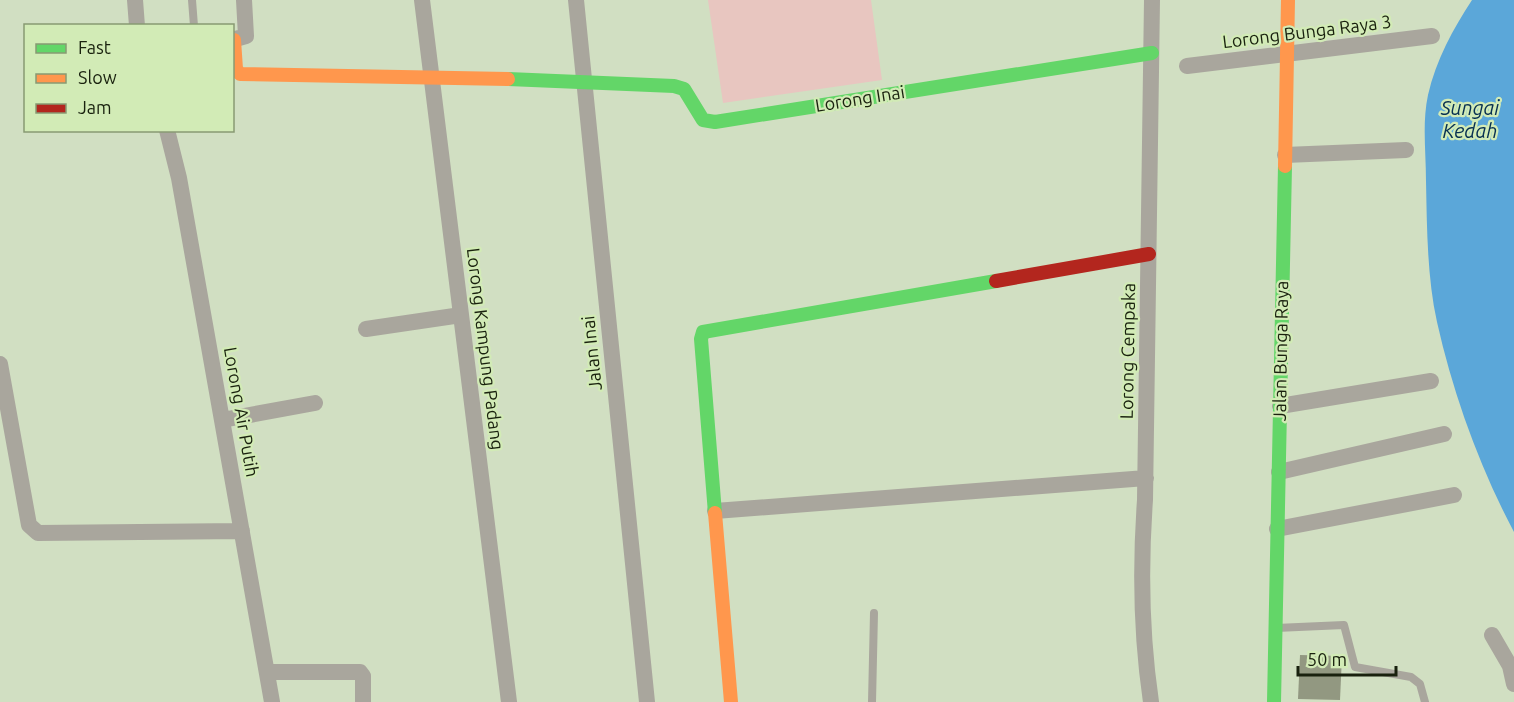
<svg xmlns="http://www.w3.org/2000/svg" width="1514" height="702" font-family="Ubuntu,sans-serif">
<rect width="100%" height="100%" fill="#d1dfc2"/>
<!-- green -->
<path fill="#e8c6c0" d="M708 0H871L882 80 723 103Z"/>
<!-- water -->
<path fill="#5ba7d9" d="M1472 0H1514V532C1480 468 1453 394 1437 322 1427 277 1427 227 1426 181 1426 152 1422 123 1428 95 1436 60 1453 29 1472 0Z"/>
<!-- building -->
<path fill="#929881" d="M1300 655 1342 656 1340 700 1298 699Z"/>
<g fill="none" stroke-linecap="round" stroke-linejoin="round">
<!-- lane -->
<path stroke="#a9a69d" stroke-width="8" d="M192 0 194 26
M1276 628 1344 625 1355 667 1411 677 1420 684 1425 702
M872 702 874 613"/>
<!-- street -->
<path stroke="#a9a69d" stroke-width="16" d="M135 0 137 26
M422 0 509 702
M576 0 647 702
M232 40 246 36 244 0
M1187 66 1432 36
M167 130 179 178 272 702
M1285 155 1406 150
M366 329 461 315
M0 364 29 525 38 533 242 531
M1280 406 1431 381
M222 420 315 403
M1279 472 1444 434
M715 511 1146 478
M1277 529 1454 495
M1492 635 1510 666 1514 684
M267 672H360L363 676V702
M1151 702C1141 634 1140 569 1145 500L1152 0"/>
<!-- fast -->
<path stroke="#63d668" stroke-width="14" d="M508 79 674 86 684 89 703 120 715 122 1152 53
M715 513 701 339 703 332 996 281
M1274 702 1285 166"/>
<!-- slow -->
<path stroke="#ff974d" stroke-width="14" d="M234 40 236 69 240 74 508 79
M1285 166 1288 0
M715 513 731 702"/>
<!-- jam -->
<path stroke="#b3261e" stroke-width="14" d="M996 281 1149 254"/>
</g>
<g text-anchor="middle" stroke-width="4.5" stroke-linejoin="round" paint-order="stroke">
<!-- street labels -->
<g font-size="18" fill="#19210e" stroke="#d2ebb6">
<text transform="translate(1307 32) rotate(-7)" y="6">Lorong Bunga Raya 3</text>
<text transform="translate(860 99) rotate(-9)" y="6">Lorong Inai</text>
<text transform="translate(485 349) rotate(83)" y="6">Lorong Kampung Padang</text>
<text transform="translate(1128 351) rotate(-89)" y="6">Lorong Cempaka</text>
<text transform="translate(1281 351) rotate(-89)" y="6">Jalan Bunga Raya</text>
<text transform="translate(592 353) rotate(-96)" y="6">Jalan Inai</text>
<text transform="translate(241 412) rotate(80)" y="6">Lorong Air Putih</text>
</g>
<!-- water labels -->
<g font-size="20" font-style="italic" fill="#073051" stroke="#d2ebb6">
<text x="1470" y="115">Sungai<tspan x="1470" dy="23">Kedah</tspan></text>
</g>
</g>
<!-- legend -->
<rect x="24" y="24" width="210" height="108" fill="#d2ebb6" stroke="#889a73" stroke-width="1.5"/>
<rect x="36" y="44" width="30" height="9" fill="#63d668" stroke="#889a73" stroke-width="1.5"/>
<text x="78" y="54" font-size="18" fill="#19210e">Fast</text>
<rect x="36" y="74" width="30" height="9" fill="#ff974d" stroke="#889a73" stroke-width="1.5"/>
<text x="78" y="84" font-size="18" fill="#19210e">Slow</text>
<rect x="36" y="104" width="30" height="9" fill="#b3261e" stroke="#889a73" stroke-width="1.5"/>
<text x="78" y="114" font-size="18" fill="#19210e">Jam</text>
<!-- scale -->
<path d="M1298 666v9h98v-9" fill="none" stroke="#19210e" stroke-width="3"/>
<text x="1307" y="666" font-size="18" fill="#19210e" stroke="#d2ebb6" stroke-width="4.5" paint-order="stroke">50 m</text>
</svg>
